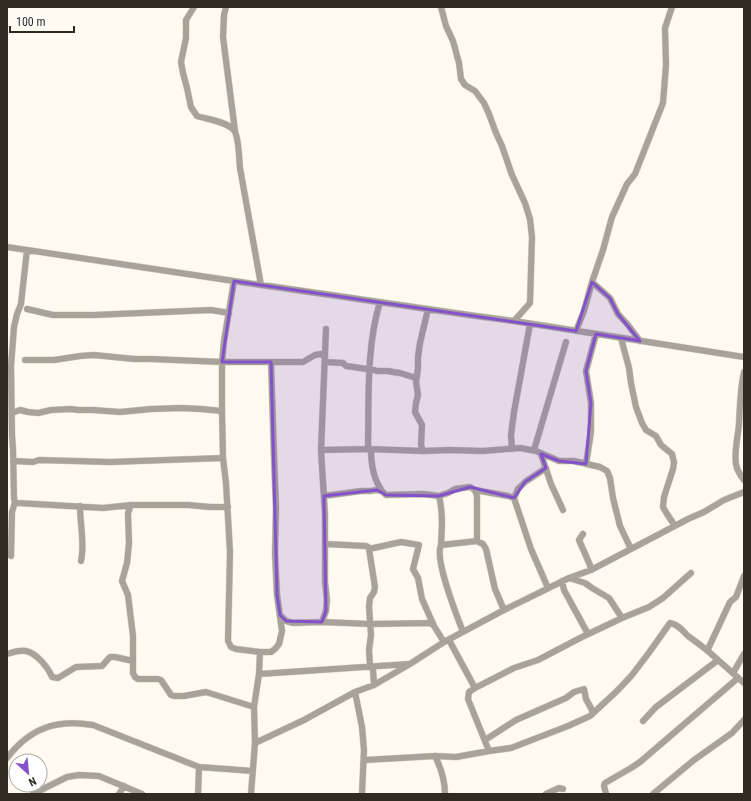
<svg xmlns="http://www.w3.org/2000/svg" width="751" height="801" font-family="'Roboto Condensed',sans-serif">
<rect width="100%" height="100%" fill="#fefaef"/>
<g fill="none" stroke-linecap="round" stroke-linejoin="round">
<!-- minor casing -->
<g stroke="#d9d5ca" stroke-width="7">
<path id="minor" d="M194 7 186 20V38L181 62 183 73 187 88 191 107 197 116C206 119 231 122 235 132 239 140 239 158 240 168 247 207 254 246 261 285
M226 7 224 15 223 37 235 131
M441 7 446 26 453 41 459 63 461 79 465 85 475 91 484 103 489 114 496 133 502 146 512 175 525 203 530 219 532 237 530 303 514 321
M7 247 234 281 469 315 514 321 744 357
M27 250 21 304 17 314 14 327 11 366 12 435 13 449 14 499 15 502 18 503 103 508 131 505H188L210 507H228
M234 281 224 341 222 362V411L223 458 226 483 230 552 228 641 231 647 236 649 260 652 259 674 254 707 255 743 251 794
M27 309 53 315H94L211 310 229 313
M428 309 420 343 418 357V368L416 382 418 395 416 403 415 412 422 425 421 445 423 451 449 450 483 451 520 448 536 451 559 461H574L600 467 607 471 610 478 613 498 620 526 631 549
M576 331 584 311 592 282
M621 338 629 368 631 383 636 407 642 423 646 430 656 436 661 445 672 454 674 462 673 469 664 497 663 507 667 514 675 526
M640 341 628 325 618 314 610 298 592 282 603 250 612 217 627 184 635 174 663 103 666 65 665 28 672 7
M25 360H54L80 356 94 355 134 359H151L222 362H303L315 355 321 354 325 357
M325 362 343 363 346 366 374 370 377 371H388L393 372 400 373 416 378
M744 372C740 389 740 407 739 424 738 437 734 451 736 464 737 471 740 475 744 480
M12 413 20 410 28 412 38 413 51 410 71 409 78 410H93L120 412 151 409 181 408 201 409 222 411
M368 449C369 401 366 347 380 302
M371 449C371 463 374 480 382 491
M512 449 511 435 514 412 530 324
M321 450 368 449 423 451
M534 450 566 342
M541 454 551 484 563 510
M13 461 33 462 39 460 110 462 223 458
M586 464 591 432V403L586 371 596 334
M475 490 508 496 514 498 531 549 548 588
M324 496 361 491H370L377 490 382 491 386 495 423 494 439 496 448 493 455 489 470 487 475 490 477 496V541
M439 496C443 512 442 528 441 545
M514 498 518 489 525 482 546 468
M131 505 128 513 129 543 127 563 122 581 128 595 133 636V673L135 677 138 679H158L161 680 171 695 174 696H184L206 692 254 707
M80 506C80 525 85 543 81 561
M583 534 579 540 590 565 591 570
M325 544 366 546 368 547 369 549 375 587 374 592 370 598 369 607 371 635 369 650 370 666 373 669 374 685
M369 549 401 542 419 545 413 569 418 578 422 599 434 626
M11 556 12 512 15 502
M744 576 736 597 730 602 708 649 709 652 744 683
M569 578 585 583 592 588 609 598 622 618
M562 581 564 590 588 634
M280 615 286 621 293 623 322 622 370 624 431 623 434 626 444 642
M322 622 326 611 327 600 325 582V514L321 450 326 329
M463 632C457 616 434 559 441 545L477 541 483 544 486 549 495 589 504 610
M449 640 475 688
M260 652H271L275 649 279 644 282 631 277 595 275 554 276 508 274 456 271 362
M7 654C13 652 20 650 26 651 36 653 48 667 52 677L58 678 76 667 102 666 110 657H115L133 661
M733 673 744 654
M259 674 409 664
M355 692 362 727 364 750 362 794
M643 721 656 707 718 660
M485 740 516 720 566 698 574 692 584 689 586 699 592 710V713
M255 743 304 720 355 692 374 685 410 664 444 642 504 610 569 578 591 570 688 519 704 512 724 500 744 492
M489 751 468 699 469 692 475 688 514 668 538 660 582 637 622 618 649 607 663 598 691 573
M435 756C441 768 445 780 445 794
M7 758C30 728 56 719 93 725L199 767
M365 760 435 756 456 757 489 751 511 748 568 726 590 716 617 691 632 675 648 654 670 623C678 624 683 631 688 636 695 641 702 646 709 652
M33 794 67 777 79 775 99 776 142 794
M119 794 124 786
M198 794 199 767 253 771
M546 794 559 788 563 789
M606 794 604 786 605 783 631 768 640 762 738 678
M653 794 694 760 732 733 744 720"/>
</g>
<!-- minor -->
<use href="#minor" stroke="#a7a398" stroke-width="6"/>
</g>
<!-- marked area -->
<path fill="#8352ca" fill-opacity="0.2" stroke="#8352ca" stroke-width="3" stroke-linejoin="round" d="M234 281 576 331 592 282 610 298 618 314 640 341 596 334 586 371 591 403 586 464 559 461 541 454 546 468 525 482 514 498 470 487 439 496 386 495 377 490 324 496 326 611 322 622 286 621 280 615 277 595 271 362H222Z"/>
<!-- border -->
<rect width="751" height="801" fill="none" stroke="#2f2b21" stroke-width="16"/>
<!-- north arrow -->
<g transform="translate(28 773) rotate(153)"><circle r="19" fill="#ffffff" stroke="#acaaa6"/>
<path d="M0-3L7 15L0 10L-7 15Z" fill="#8352ca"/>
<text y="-6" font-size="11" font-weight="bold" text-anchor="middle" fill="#2f2b21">N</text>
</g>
<!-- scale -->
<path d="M10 26v6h64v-6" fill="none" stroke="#2f2b21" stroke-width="2"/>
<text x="16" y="26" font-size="12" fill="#2f2b21" stroke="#ffffff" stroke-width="3" paint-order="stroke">100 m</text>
</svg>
